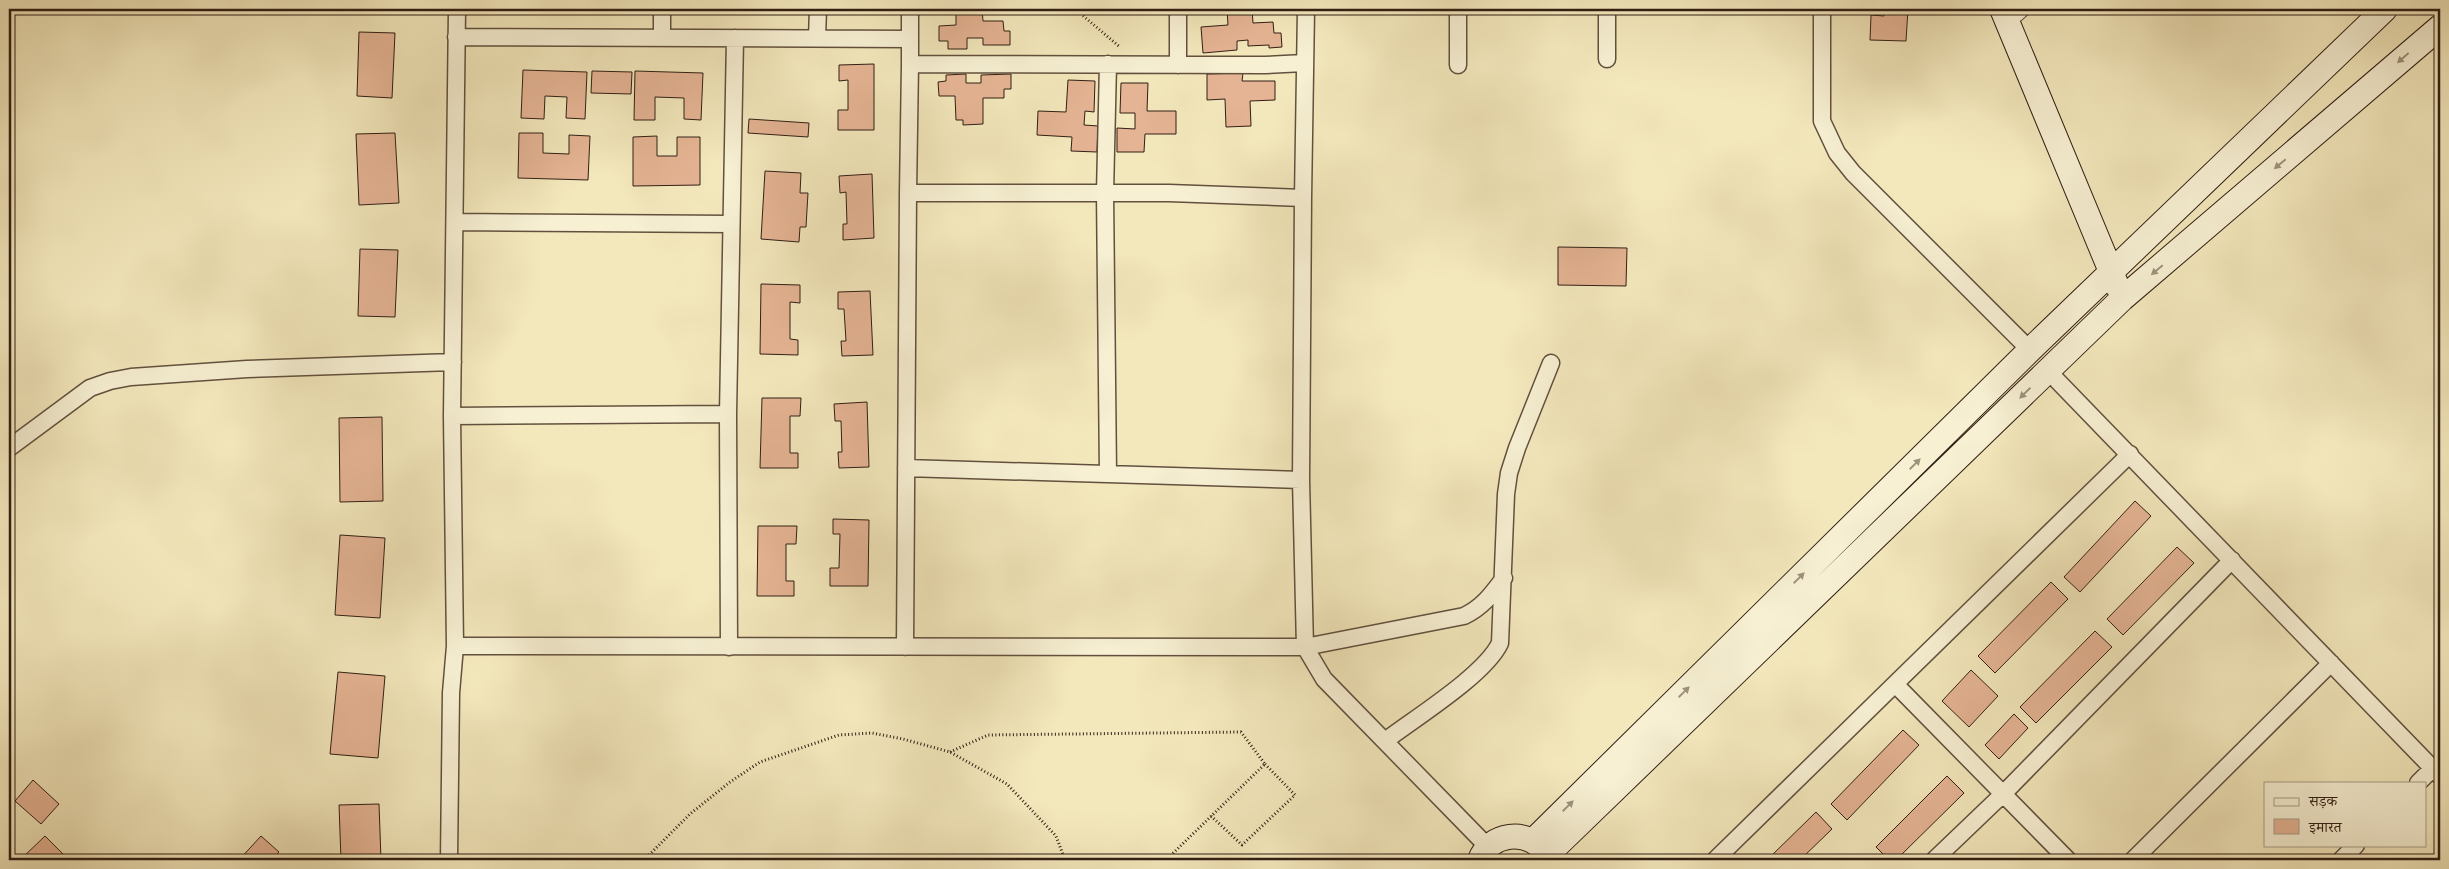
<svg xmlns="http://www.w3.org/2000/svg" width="2449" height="869" font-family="Alegreya,'Noto Serif Devanagari',serif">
<rect width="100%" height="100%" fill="#f3e8bc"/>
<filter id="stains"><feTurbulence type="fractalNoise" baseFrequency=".004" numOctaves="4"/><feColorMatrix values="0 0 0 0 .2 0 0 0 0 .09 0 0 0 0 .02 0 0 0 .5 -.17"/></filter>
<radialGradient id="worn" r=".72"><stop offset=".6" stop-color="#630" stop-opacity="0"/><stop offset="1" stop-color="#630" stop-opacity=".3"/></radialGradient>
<!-- building -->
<path fill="#e5b494" stroke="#311e14" d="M956 9H982L983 21H1003L1004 31H1010V45H983V38H967V49H948V41H939V26L956 25Z
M1227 9H1252L1253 23 1273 22 1274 33H1281L1282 47 1269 48V45L1248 46V40L1237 41V50L1203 53 1201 27 1228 25Z
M1884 9H1908L1906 41 1870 40 1871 15 1884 16Z
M359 32 395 33 392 98 357 96Z
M874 64V130H838V110H848V80L839 81V65Z
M523 70 587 72 585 119 566 118 567 97 545 96 544 119 521 118Z
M592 71 632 72 631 94 591 93Z
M635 71 703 73 701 120 684 119V98L655 97V120H634Z
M1243 73 1242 81H1275V100L1250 101 1251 126 1226 127 1225 99 1207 100V74Z
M966 74V83H981V75L1011 74V89H1004V98H983V124L963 125V120H956L955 96H939L938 82 946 81V75Z
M1068 80 1095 81 1094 112 1085 111 1084 125 1098 126 1097 152 1071 151 1072 137 1037 135 1038 111 1066 112Z
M1121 83H1148L1147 111H1176V134H1145L1144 152H1117V128L1135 129V113H1120Z
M749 119 809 123 808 137 748 133Z
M395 133 399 203 359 205 356 134Z
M519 133H543V153L569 154V135L590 136 588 180 518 178Z
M657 136V156H677V137H700V185L633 186V137Z
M765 171 801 173 800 193H808L806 227H800L799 242 761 239Z
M872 174 874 238 843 240V224H847L846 192 840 193 839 176Z
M1558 247 1627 248 1626 286 1558 285Z
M360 249 398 250 395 317 358 316Z
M761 284 800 285V303L790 302V339L798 340V355L760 354Z
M870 291 873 355 842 356 841 341H846L844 309H838V292Z
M762 398H801L800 416H790V453H798V468H760Z
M867 402 869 467 839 468 838 452H842L841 421H835L834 404Z
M382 417 383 501 340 502 339 418Z
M2135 501 2151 516 2080 592 2064 577Z
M833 519 869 520 868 586H830V568H839L840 534H833Z
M758 526H797L796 544H786V581H794V596H757Z
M340 535 385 538 380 618 335 615Z
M2177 547 2194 563 2123 635 2107 619Z
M2051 582 2068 599 1995 673 1978 656Z
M2095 631 2112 647 2036 723 2020 707Z
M1971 670 1998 696 1969 727 1942 701Z
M338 672 385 676 378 758 330 754Z
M2014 714 2028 728 1999 759 1985 745Z
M1903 730 1919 745 1847 820 1831 804Z
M1947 776 1964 793 1896 860H1889L1876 847Z
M33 780 59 804 41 824 15 801Z
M379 804 381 860H341L339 805Z
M1816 812 1832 829 1800 860H1767Z
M45 836 69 860H20Z
M261 836 279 852 271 860H239Z"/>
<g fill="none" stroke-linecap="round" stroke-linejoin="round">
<!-- lane casing -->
<g stroke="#62503e" stroke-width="11">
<path id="lane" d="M2010 24 2027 9"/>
</g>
<!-- street casing -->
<g stroke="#62503e" stroke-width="19">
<path id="street" d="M910 9V64L1265 65 1304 63
M1306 9 1303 198 1301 480 1305 647 1324 679 1488 847
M1607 9V59
M1822 9V121L1837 153 1853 173 2030 350
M456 37 910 39
M662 38V9
M817 38 818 9
M910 64 908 193H1169L1303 198
M1178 65V9
M1458 65V9
M455 222 731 224
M2048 371 2440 776
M452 416 728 414
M9 448 90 388 110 381 131 377 247 369 453 362
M906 468 1301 480
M1108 474 1105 193 1108 64
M455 646 1305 647 1464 616C1483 607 1492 594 1504 578
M729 647 728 414 735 38
M905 647 908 193
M1895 684 2068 860
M1385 741C1415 718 1485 675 1500 643L1506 494 1509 473 1517 448 1551 363
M2418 783 2433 768
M449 860 451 693 455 646 452 416 457 9
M1715 860 2130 454
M1934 860 2003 794 2232 560
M2133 860 2331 663
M2341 860 2356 845"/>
</g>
<!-- secondary casing -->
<g stroke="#311e14" stroke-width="26">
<path id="secondary" d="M2002 9 2117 286
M1533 841 2030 350 2385 9
M1547 855 2122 299 2440 27
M1480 860C1490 833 1527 828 1545 852"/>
</g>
<!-- path -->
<path stroke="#311e14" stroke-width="3" stroke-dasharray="1 2.5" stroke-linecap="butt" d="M1075 9 1120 47
M950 752 988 735 1241 732 1265 764 1166 860
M1211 816 1242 845 1295 795 1265 764
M644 860 690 814 730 782 760 762 839 735 872 733 903 739 950 752 1007 784 1056 836 1065 860"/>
<!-- lane -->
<use href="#lane" stroke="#f7f0d3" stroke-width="9"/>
<!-- street -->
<use href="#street" stroke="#f7f0d3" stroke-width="16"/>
<!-- secondary -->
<use href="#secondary" stroke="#f7f0d3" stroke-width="24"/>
</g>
<!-- one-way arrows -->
<defs><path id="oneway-solid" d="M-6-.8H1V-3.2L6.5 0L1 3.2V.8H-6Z" transform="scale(1.25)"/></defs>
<g fill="#9e927d">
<use href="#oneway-solid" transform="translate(2403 58) rotate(139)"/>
<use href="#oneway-solid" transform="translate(2280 164) rotate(140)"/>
<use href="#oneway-solid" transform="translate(2157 270) rotate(140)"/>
<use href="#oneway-solid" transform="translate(2025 393) rotate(136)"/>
<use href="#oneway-solid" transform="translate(1915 464) rotate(-45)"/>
<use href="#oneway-solid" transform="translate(1799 578) rotate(-45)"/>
<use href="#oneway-solid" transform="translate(1684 692) rotate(-45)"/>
<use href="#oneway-solid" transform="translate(1568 806) rotate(-45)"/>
</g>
<!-- margin -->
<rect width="2449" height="869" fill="none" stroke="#f3e8bc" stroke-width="30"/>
<rect x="10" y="10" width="2429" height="849" fill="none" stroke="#311e14" stroke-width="2.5"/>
<rect x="15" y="15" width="2419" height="839" fill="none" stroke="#311e14"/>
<!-- legend -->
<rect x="2264" y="782" width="162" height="65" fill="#f7f0d3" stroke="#a89c87"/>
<rect x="2274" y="798" width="25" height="8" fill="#f7f0d3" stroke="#a89c87"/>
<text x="2309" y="806" font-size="15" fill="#311e14">सड़क</text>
<rect x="2274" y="819" width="25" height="15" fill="#e5b494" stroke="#a89c87"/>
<text x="2309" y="832" font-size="15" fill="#311e14">इमारत</text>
<rect width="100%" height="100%" filter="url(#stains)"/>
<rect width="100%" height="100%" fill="url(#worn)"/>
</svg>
